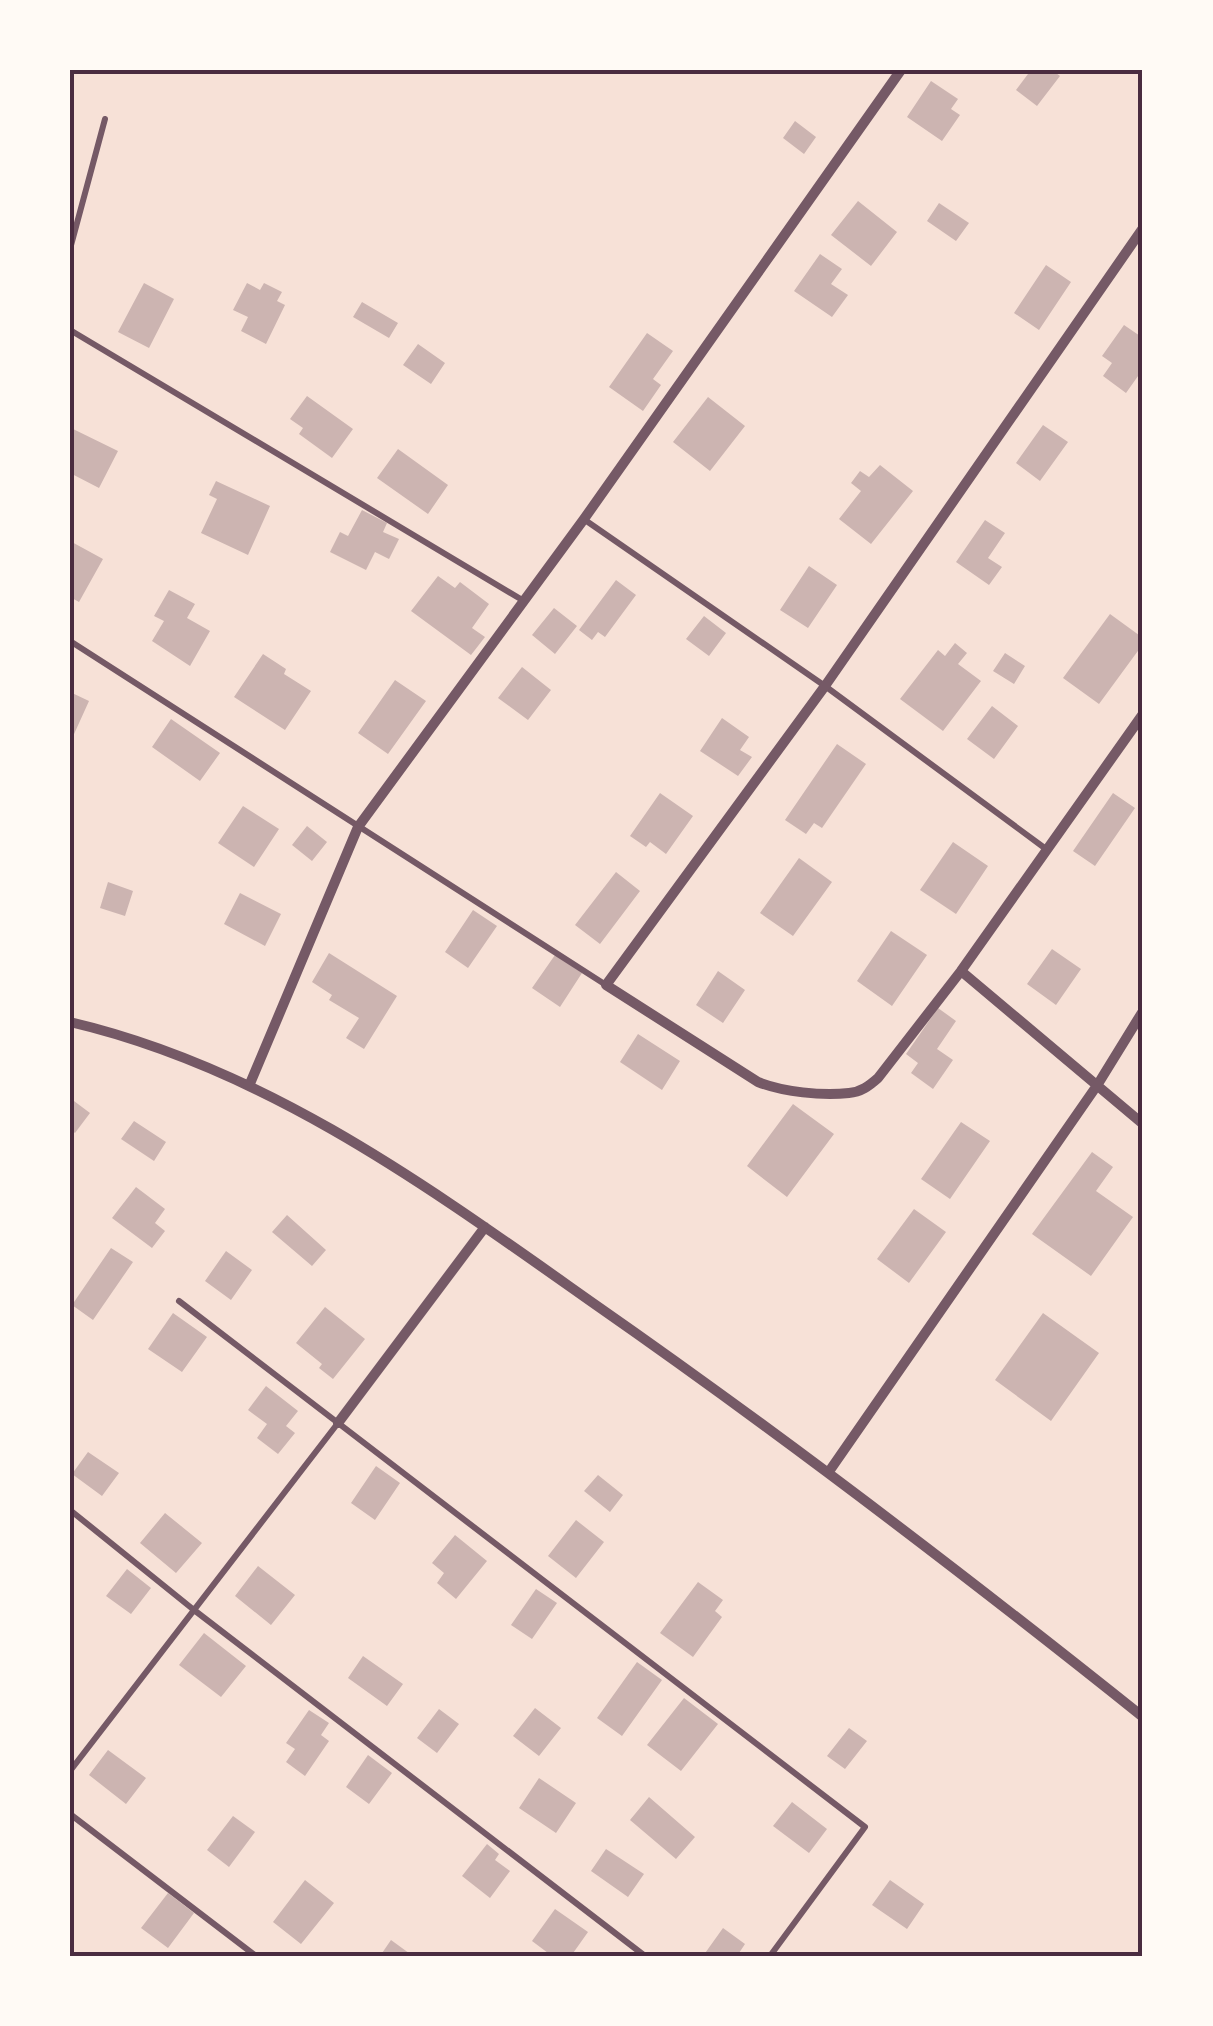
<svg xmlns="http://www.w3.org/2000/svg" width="1213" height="2026" font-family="'Work Sans',sans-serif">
<rect width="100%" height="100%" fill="#f7e1d7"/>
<!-- building -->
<path fill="#ccb4b1" d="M1031 70H1052L1060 76 1037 106 1016 90Z
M931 81 958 99 951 109 960 115 942 141 907 117Z
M795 121 816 137 804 154 783 138Z
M858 201 897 232 871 266 831 235Z
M939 203 969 223 956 241 927 221Z
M820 254 842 269 831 284 848 295 832 317 794 291Z
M1046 265 1071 282 1039 330 1014 313Z
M144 283 174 299 149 348 118 332Z
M247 283 260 290 264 283 282 292 277 301 285 305 266 344 241 331 248 317 233 310Z
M362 302 398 323 389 338 353 317Z
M1124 325 1143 338V369L1126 393 1103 376 1112 363 1102 356Z
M647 333 673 351 653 379 661 385 643 411 609 387Z
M418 344 445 363 431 384 403 365Z
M307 396 353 429 332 458 299 434 303 428 290 419Z
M708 397 745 426 710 471 673 442Z
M1043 425 1068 442 1040 481 1016 463Z
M71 428 118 451 99 488 70 473Z
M398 449 448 485 428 514 377 478Z
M880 465 913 491 871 544 839 519 861 491 851 483 860 471 869 477Z
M216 481 270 506 248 555 201 533 217 499 209 495Z
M362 510 387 523 383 532 399 539 389 559 375 552 366 570 330 552 340 532 348 536Z
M985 520 1005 533 988 558 1002 567 989 585 956 562Z
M70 541 103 559 79 602 70 597Z
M809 566 837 585 808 628 780 610Z
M438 576 455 588 460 582 489 604 472 628 485 637 471 655 411 611Z
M616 580 636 595 605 637 598 632 592 640 579 630Z
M169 590 195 604 187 618 210 631 190 666 152 641 164 621 154 616Z
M554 608 577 626 555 654 532 635Z
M1110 614 1143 638V644L1099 704 1063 678Z
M704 616 726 633 709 656 686 639Z
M955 643 967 653 958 664 981 681 943 731 900 699 938 650 945 656Z
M1005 653 1025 666 1014 684 993 671Z
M263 654 286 669 284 674 311 691 285 730 234 697Z
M522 667 551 690 528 720 498 698Z
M395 680 426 701 388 754 358 733Z
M70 692 89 701 70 743Z
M992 706 1018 726 994 759 967 739Z
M722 718 749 737 740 750 752 757 738 776 700 751Z
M171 719 220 753 200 781 152 747Z
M837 744 866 764 822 828 814 823 806 834 785 820Z
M660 793 693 816 666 854 650 842 646 847 630 836Z
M1113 793 1135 808 1095 866 1073 851Z
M243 806 279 829 254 867 218 843Z
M307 826 327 842 312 861 292 845Z
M953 842 988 866 956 914 920 890Z
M799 858 832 882 793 936 760 913Z
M616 872 640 891 600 944 575 925Z
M108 882 133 891 125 916 100 908Z
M240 893 281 914 265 946 224 924Z
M473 910 497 926 468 968 445 952Z
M891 931 927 955 892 1006 857 981Z
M1052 949 1081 969 1056 1005 1027 984Z
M329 953 397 996 364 1049 346 1038 359 1018 329 1000 332 995 312 982Z
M555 955 582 973 560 1007 532 988Z
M718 971 745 990 723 1023 696 1005Z
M938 1008 956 1021 937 1049 953 1060 933 1089 911 1073 918 1063 906 1054Z
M638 1034 680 1061 662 1090 620 1062Z
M70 1098 90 1113 75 1133 70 1129Z
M793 1104 834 1134 787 1197 747 1166Z
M134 1121 166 1142 154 1161 121 1139Z
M961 1122 990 1141 950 1199 921 1179Z
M1092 1152 1113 1167 1096 1191 1133 1217 1091 1276 1032 1234Z
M136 1187 165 1209 155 1223 165 1231 152 1248 112 1218Z
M914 1209 946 1232 909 1283 877 1259Z
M287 1215 326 1250 312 1266 272 1232Z
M111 1248 133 1262 93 1320 72 1305Z
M226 1251 252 1270 231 1300 205 1281Z
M325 1307 365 1339 333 1379 319 1368 322 1364 296 1343Z
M173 1313 207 1337 182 1372 148 1349Z
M1043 1313 1099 1353 1051 1421 995 1380Z
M266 1386 298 1411 286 1426 295 1433 278 1454 257 1438 267 1424 248 1410Z
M88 1452 119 1473 102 1496 72 1474Z
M376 1466 400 1483 375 1520 351 1503Z
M598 1475 623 1495 610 1512 584 1491Z
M165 1513 202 1543 176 1573 140 1543Z
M576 1520 604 1542 576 1578 548 1556Z
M455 1535 487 1561 456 1599 437 1583 444 1573 432 1563Z
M258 1566 295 1595 271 1625 235 1596Z
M127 1569 151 1588 131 1614 106 1596Z
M698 1582 723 1600 715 1611 722 1617 693 1657 660 1633Z
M536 1589 557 1603 532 1639 511 1625Z
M204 1633 246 1666 221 1697 179 1665Z
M363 1656 403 1684 387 1706 348 1678Z
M637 1662 662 1680 622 1736 597 1718Z
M684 1698 718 1724 681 1771 647 1745Z
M535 1708 561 1728 539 1756 513 1736Z
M439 1709 459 1724 437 1753 417 1738Z
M309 1710 329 1723 321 1735 329 1741 305 1776 286 1762 295 1749 286 1743Z
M849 1728 867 1741 845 1769 827 1756Z
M108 1750 146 1778 126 1804 89 1775Z
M368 1755 392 1773 369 1804 346 1787Z
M539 1778 576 1803 556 1833 519 1808Z
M649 1797 695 1837 676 1859 630 1820Z
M792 1802 827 1829 809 1853 773 1826Z
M233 1816 255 1832 229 1867 207 1850Z
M487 1844 499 1854 495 1860 510 1871 490 1898 462 1876Z
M606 1849 644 1874 628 1897 591 1871Z
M305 1880 334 1903 301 1944 273 1922Z
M890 1880 924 1904 907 1929 872 1905Z
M168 1893 194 1913 168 1948 141 1928Z
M555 1909 588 1932 571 1956H552L532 1941Z
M723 1928 745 1944 737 1956H703Z
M391 1940 413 1956H380Z"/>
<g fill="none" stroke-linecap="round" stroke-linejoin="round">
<!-- service -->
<path stroke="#755966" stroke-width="6" d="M70 249 105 119
M70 330 524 601
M585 520 825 686 1046 849
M70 641 606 985
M179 1301 865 1827 770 1956
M70 1510 194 1610 645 1956
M70 1771 338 1423
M70 1814 256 1956"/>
<!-- minor -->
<path stroke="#755966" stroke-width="10" d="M1143 228 825 686 606 985 758 1082C783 1092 822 1096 849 1093 861 1092 869 1086 878 1078L961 971 1143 714
M961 971 1143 1124
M70 1022C267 1068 430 1188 593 1303 781 1434 964 1574 1143 1717
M249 1086 358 827 584 519 901 70
M338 1423 485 1227
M828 1473 1098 1084 1143 1011"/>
</g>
<!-- border -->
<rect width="1213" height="2026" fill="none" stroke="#fffaf5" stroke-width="145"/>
<rect x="72" y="72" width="1068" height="1882" fill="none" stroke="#4a2c40" stroke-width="4"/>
</svg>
